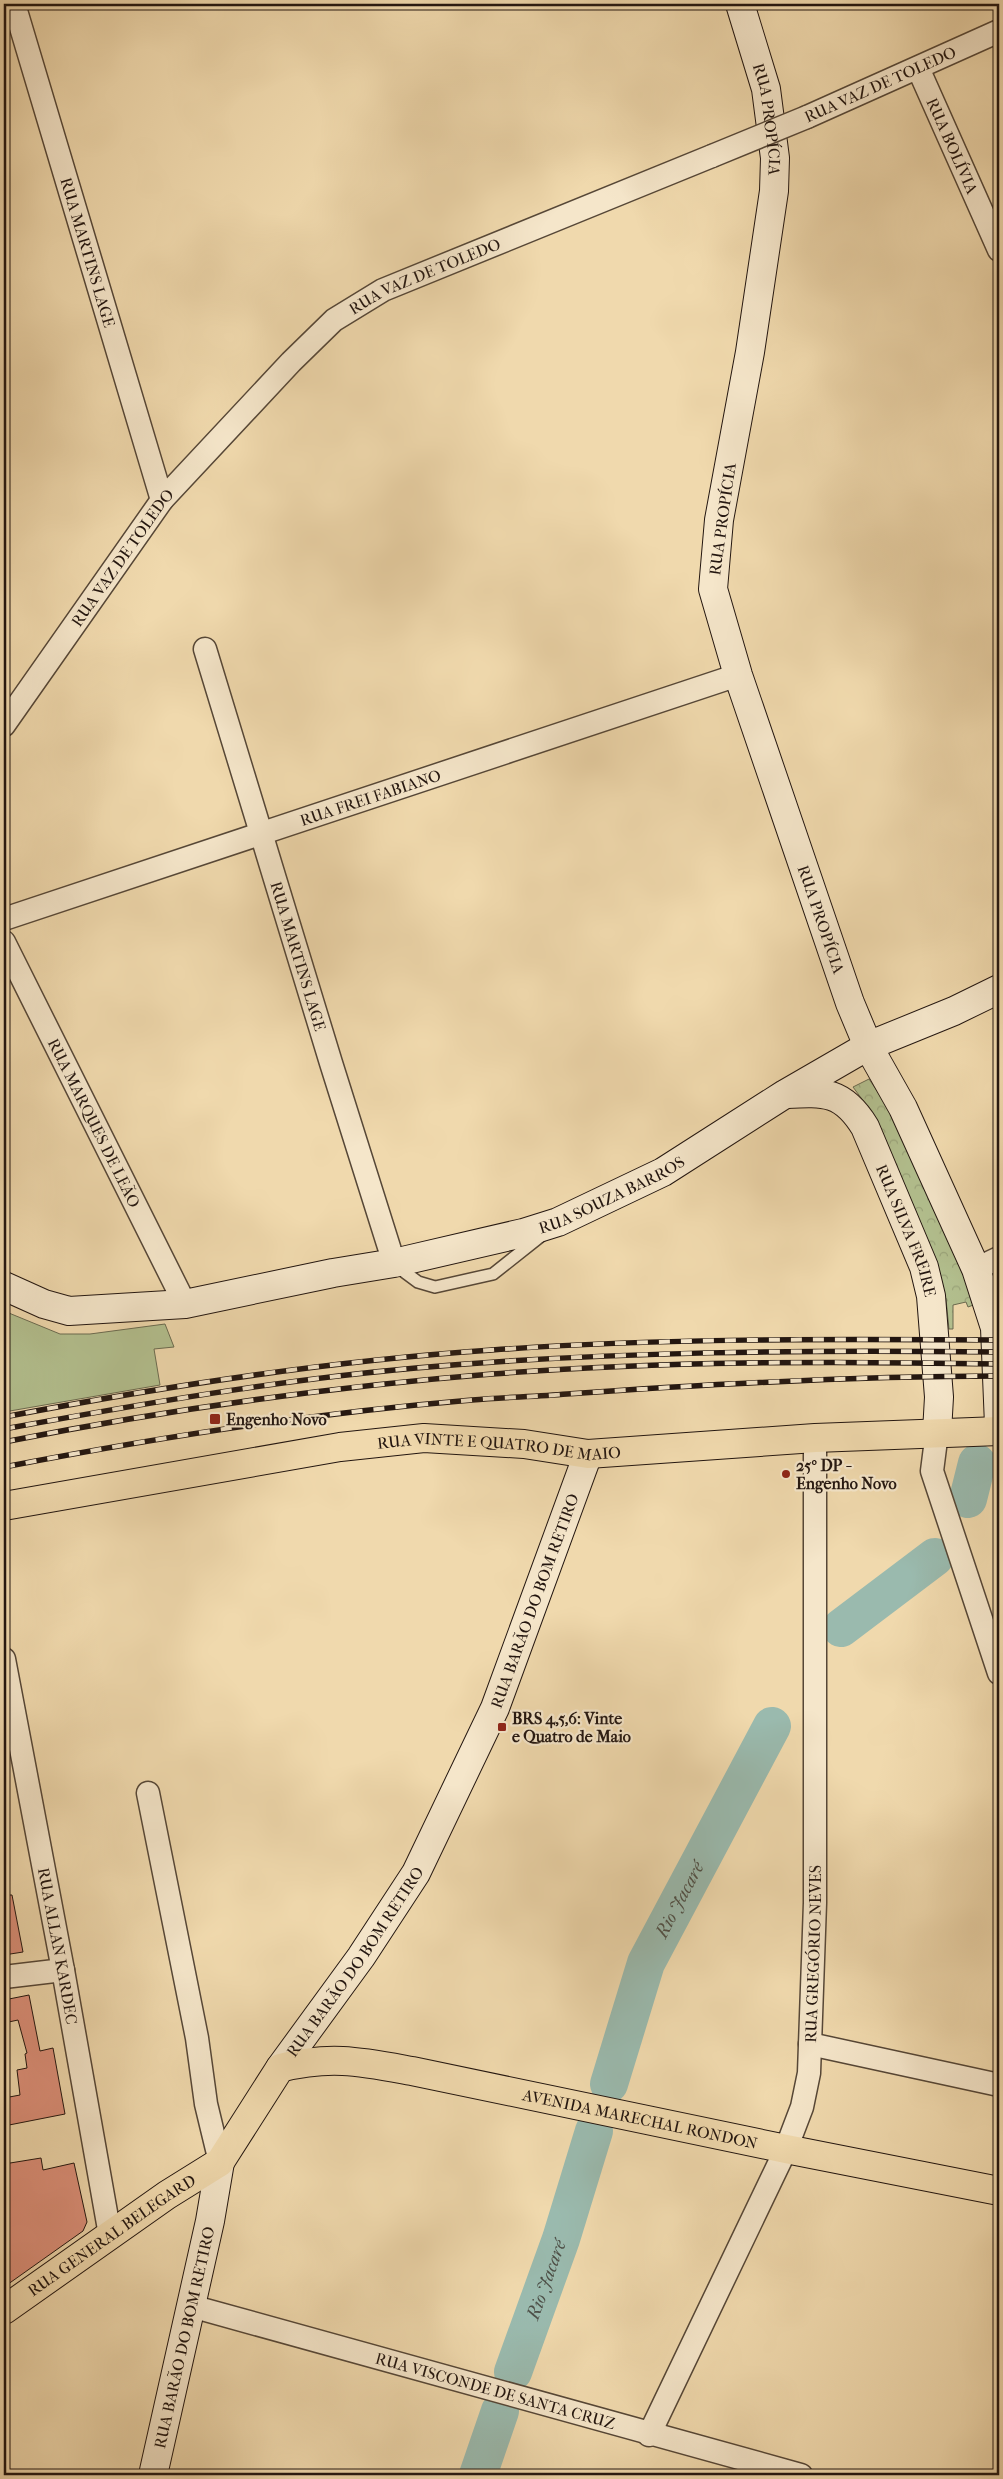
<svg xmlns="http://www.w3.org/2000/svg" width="1003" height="2479" font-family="'IM FELL French Canon',serif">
<defs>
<pattern id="park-crowns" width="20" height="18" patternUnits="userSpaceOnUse" patternTransform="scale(1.25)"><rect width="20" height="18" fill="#b3c08f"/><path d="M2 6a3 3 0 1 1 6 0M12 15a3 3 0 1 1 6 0" fill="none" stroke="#9aa47a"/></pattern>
</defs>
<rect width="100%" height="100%" fill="#f0d9ad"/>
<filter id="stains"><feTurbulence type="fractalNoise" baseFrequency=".004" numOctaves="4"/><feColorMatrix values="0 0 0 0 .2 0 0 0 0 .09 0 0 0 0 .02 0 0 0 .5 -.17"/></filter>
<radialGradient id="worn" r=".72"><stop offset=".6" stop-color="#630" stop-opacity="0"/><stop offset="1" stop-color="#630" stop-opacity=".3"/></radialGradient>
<!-- green -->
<path fill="#b3c08f" stroke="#6b6b50" d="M4 1311 60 1334H90L165 1324 174 1347 154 1349 160 1385 4 1412Z"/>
<!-- park -->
<path fill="url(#park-crowns)" stroke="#6b6b50" d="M869 1079 892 1113 976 1304 968 1307 966 1302 953 1305V1329H949L946 1299 926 1242 873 1114 853 1087Z"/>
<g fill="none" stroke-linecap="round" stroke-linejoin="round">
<!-- river -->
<g stroke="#9abaae" stroke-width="38">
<path d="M968 1499 977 1463"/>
<path d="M841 1628 935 1557"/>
<path id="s1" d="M609 2084 646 1963 772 1726"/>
<path id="s2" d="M513 2372 561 2239 594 2131"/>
<path d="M478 2475 500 2411"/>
</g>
</g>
<!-- building -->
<path fill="#dd907a" stroke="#231610" d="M4 1895H12L23 1952 4 1955Z
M29 1995 40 2051 53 2048 65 2114 4 2126V2098L20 2095 17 2070 27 2068 25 2054 27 2053 18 2020 4 2023V2000Z
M41 2158 43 2170 74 2163 87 2222 83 2231 4 2287V2164Z"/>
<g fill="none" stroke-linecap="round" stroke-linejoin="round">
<!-- lane casing -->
<g stroke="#564737" stroke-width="14">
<path id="lane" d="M395 1265 418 1282 435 1287 493 1274 541 1236"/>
</g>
<!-- street casing -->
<g stroke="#564737" stroke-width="25">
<g id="street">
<path id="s3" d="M14 4 162 500"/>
<path id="s4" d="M918 68 999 250"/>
<path d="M807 117 999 31"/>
<path id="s5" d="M205 649 331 1063 394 1263"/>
<path id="s6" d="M4 725 162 500 291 362 334 320 383 290 712 156"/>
<path id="s7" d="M4 919 738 675"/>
<path id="s8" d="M4 942 185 1304"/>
<path d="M976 1269 999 1258"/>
<path d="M937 1432 932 1471 999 1673"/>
<path id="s9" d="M4 1659 63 1970 110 2235"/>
<path d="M148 1793 197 2038 206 2104 220 2162"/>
<path d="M4 1977 63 1970"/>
<path d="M810 2044 999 2085"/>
<path id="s10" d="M191 2306 801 2475"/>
<path id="s11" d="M649 2435 786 2149 802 2107 809 2073 815 1903V1438"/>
</g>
</g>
<!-- secondary casing -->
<g stroke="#231610" stroke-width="30">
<g id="secondary">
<path id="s12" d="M740 4 766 89 775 158 774 191 750 352 719 520 713 589 738 675 850 1003 868 1046 903 1108 976 1269 995 1328 999 1425"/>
<path id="s13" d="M786 1094C825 1092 843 1091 865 1127L924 1267 931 1296 939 1397 937 1432"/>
<path id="s14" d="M4 1286 44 1304 69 1311 185 1304 333 1273 394 1263 523 1233 558 1222 663 1172 785 1094 868 1046 954 1011 999 989"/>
<path id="s15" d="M280 2068 361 1957 416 1873 495 1708 588 1454"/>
<path id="s16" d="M153 2475 210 2221 220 2162"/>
</g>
</g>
<!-- primary casing -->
<g stroke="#231610" stroke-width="30">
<g id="primary">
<path id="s17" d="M4 1506 340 1447 424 1438 524 1444 588 1454 815 1438 999 1431"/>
<path id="s18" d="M4 2310 167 2195 220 2162 280 2068C331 2055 362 2062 412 2071L786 2149 999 2191"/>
</g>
</g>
<!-- lane -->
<use href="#lane" stroke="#f5e6ca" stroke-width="11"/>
<!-- street -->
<use href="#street" stroke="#f5e6ca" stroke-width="22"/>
<!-- secondary -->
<use href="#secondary" stroke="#f5e6ca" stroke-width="28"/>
<!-- primary -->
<use href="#primary" stroke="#f0d9ad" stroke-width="28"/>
<!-- rail casing -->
<g stroke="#231610" stroke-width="5.5">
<path id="rail" d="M4 1417C165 1386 328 1361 492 1350 660 1338 830 1339 999 1340
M4 1429C141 1404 278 1380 416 1368 610 1351 805 1350 999 1352
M4 1442C165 1410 328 1387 492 1374 660 1361 831 1361 999 1364
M4 1467C159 1437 314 1413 472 1400 503 1397 535 1397 567 1394 711 1384 855 1376 999 1376"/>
</g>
<!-- rail -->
<use href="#rail" stroke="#f5e6ca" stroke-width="4" stroke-dasharray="11" stroke-linecap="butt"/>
<!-- street-bridge casing -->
<g stroke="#564737" stroke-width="25" stroke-linecap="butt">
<path id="street-bridge" d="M712 156 807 117"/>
</g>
<!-- street-bridge -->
<use href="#street-bridge" stroke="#f5e6ca" stroke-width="22"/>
</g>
<!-- markers -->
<g fill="#8f2418" stroke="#f5e6ca" stroke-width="2">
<rect x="209" y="1413" width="12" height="12" rx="2.5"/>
<circle cx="786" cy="1474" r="5"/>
<rect x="497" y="1722" width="10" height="10" rx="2.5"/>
</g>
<g text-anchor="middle" stroke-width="4.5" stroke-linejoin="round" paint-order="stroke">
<!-- street labels -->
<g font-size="16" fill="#231610" stroke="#f5e6ca">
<text transform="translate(880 84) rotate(-24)" y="6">RUA VAZ DE TOLEDO</text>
<text dy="6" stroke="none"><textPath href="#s12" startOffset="119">RUA PROPÍCIA</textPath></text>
<text dy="6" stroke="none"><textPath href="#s4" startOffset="85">RUA BOLÍVIA</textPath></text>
<text dy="6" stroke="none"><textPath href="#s3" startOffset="259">RUA MARTINS LAGE</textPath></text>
<text dy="6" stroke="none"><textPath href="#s6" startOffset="625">RUA VAZ DE TOLEDO</textPath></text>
<text transform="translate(722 519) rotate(-82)" y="6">RUA PROPÍCIA</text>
<text dy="6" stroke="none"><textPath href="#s6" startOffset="205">RUA VAZ DE TOLEDO</textPath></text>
<text dy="6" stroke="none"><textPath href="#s7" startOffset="386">RUA FREI FABIANO</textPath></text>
<text dy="6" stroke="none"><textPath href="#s12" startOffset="942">RUA PROPÍCIA</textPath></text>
<text dy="6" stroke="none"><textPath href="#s5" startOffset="321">RUA MARTINS LAGE</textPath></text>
<text dy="6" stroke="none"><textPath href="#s8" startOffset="202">RUA MARQUES DE LEÃO</textPath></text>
<text dy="6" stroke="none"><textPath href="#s14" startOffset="628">RUA SOUZA BARROS</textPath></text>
<text dy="6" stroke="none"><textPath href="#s13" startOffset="204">RUA SILVA FREIRE</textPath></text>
<text dy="6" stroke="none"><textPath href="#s17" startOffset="501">RUA VINTE E QUATRO DE MAIO</textPath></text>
<text dy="6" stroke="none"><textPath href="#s15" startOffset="535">RUA BARÃO DO BOM RETIRO</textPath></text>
<text dy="6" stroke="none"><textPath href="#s9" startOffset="292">RUA ALLAN KARDEC</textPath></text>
<text dy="6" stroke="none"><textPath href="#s11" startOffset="516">RUA GREGÓRIO NEVES</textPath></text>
<text dy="6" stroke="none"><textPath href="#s15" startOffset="130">RUA BARÃO DO BOM RETIRO</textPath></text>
<text dy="6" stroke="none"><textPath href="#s18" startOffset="740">AVENIDA MARECHAL RONDON</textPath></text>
<text dy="6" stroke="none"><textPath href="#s18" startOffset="131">RUA GENERAL BELEGARD</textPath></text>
<text dy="6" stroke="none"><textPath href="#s16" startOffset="141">RUA BARÃO DO BOM RETIRO</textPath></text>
<text dy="6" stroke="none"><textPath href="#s10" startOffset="316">RUA VISCONDE DE SANTA CRUZ</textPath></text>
</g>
<!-- poi labels -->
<g font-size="16" font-weight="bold" fill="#231610" stroke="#f5e6ca" text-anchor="start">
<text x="226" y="1425">Engenho Novo</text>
<text x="796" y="1471">25º DP -<tspan x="796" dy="18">Engenho Novo</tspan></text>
<text x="512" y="1724">BRS 4,5,6: Vinte<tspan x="512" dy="18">e Quatro de Maio</tspan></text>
</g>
<!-- water labels -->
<g font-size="18" font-style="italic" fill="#4d4f47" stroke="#f5e6ca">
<text dy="6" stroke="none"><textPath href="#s1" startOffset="198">Rio Jacaré</textPath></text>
<text dy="6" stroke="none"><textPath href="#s2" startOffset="98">Rio Jacaré</textPath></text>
</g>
</g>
<!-- margin -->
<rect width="1003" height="2479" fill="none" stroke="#f0d9ad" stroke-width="20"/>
<rect x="5" y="5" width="993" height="2469" fill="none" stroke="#231610" stroke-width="2.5"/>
<rect x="10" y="10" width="983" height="2459" fill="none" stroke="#231610"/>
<rect width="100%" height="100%" filter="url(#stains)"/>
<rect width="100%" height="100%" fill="url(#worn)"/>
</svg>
